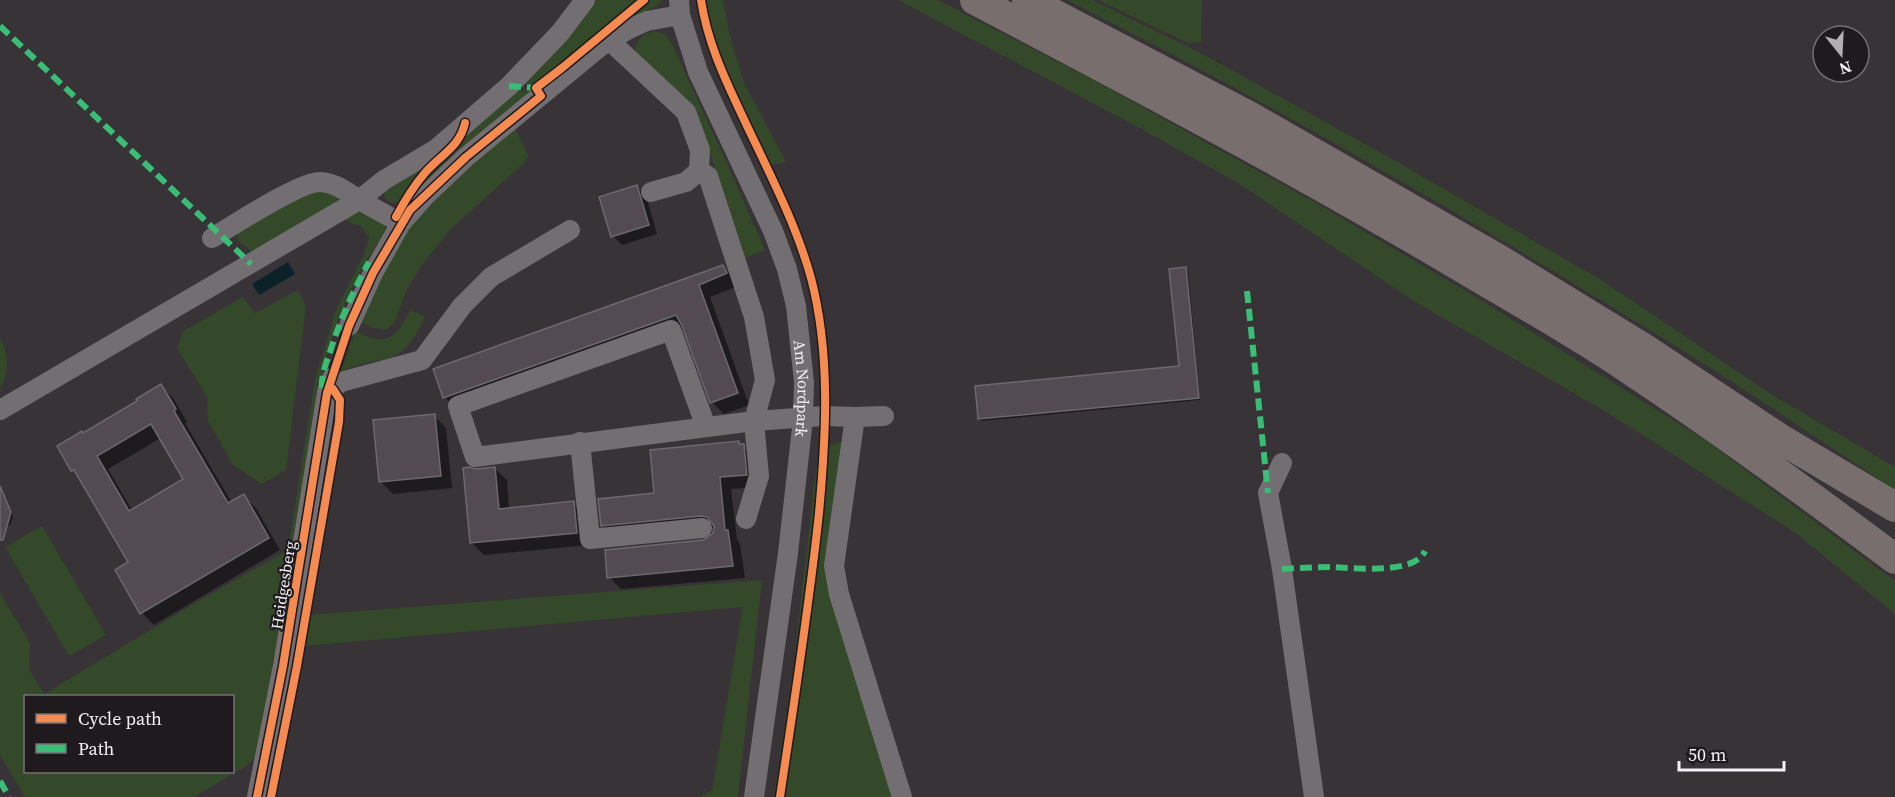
<svg xmlns="http://www.w3.org/2000/svg" width="1895" height="797" font-family="'Source Serif 4',serif">
<rect width="100%" height="100%" fill="#373337"/>
<!-- green -->
<path fill="#34492a" fill-rule="evenodd" d="M590 0H638L539 82 520 85Z
M651 0H662L655 7 634 17 632 14Z
M706 0H723L729 33 744 83 786 162 770 165 722 65 714 42Z
M898 0H938L1099 83 1316 203 1471 294 1705 440 1895 581V614L1794 532 1605 411 1415 302 1238 183 1136 126Z
M1067 0H1092L1197 51 1399 163 1603 281 1774 396 1895 467V490C1825 444 1756 396 1685 352 1484 227 1279 107 1067 0Z
M1098 0H1202L1201 42 1188 43Z
M654 31 666 35 672 44 726 161 765 250 743 259 701 124 636 54C634 40 642 34 654 31Z
M527 90 535 92 417 192 416 189 423 178 465 137 472 124 506 94Z
M515 128 528 155 525 162 450 230 424 262 408 287 394 323 386 330 373 328 358 320 359 315 412 223 436 195Z
M431 162 418 176 400 202C390 205 382 199 384 189Z
M317 189 332 193 338 197 339 203 267 250 252 252 238 241 237 231 244 224Z
M366 212 384 225 386 228C381 243 369 255 362 268 343 303 331 339 321 377L259 753 248 765 194 797H25L0 755V593L30 643 29 669 44 694 195 603 288 550 315 380 336 310 364 254 369 238 362 227 348 222 345 216 354 213ZM26 696H232V772H26Z
M298 290 306 306 286 470 262 484 233 465 208 421 207 397 177 348 183 331 243 297 255 313Z
M410 310 425 316C401 373 385 351 341 372L355 331C386 347 396 339 410 310Z
M0 339C9 351 9 376 0 388Z
M845 441 833 541 897 797H774L793 670 816 468 830 445Z
M42 526 106 635 69 656 5 547Z
M762 580 738 797H699L712 790 743 607 303 646 308 615Z"/>
<!-- water -->
<path fill="#0a2228" d="M288 262 295 274 259 295 252 284Z"/>
<!-- shadow -->
<path fill="#0007" fill-rule="evenodd" d="M637 187 646 196 657 234 622 245 613 236Z
M723 267 735 279 738 286 710 297 749 405 724 414 712 402 685 328 457 410 445 397 435 370Z
M1185 269 1188 271 1200 400 982 421 979 419 1181 368Z
M161 386 173 398 187 422 185 423 232 503 243 496 256 508 280 550 154 625 142 613 130 563 81 479 73 470 83 434 139 402ZM161 438 185 479 132 510 108 469Z
M434 416 446 428 452 488 393 494 380 481Z
M738 442 756 458 758 487 731 489 737 540 740 544 745 578 621 589 609 577 704 541 714 534 715 528 614 537 602 525 656 495Z
M494 468 507 480 509 509 573 503 586 515 589 545 484 555 472 543 477 470Z
M0 498 10 507 13 516 11 524 0 532Z"/>
<!-- building -->
<path fill="#544a54" stroke="#6c696c" stroke-width="1.5" fill-rule="evenodd" d="M637 185 649 225 611 237 599 197Z
M723 265 727 273 699 285 738 393 710 403 682 326 676 315 443 398 433 369Z
M1186 267 1199 398 978 419 975 386 1179 366 1169 269Z
M161 384 176 409 174 411 228 503 244 494 269 538 140 614 115 570 128 562 74 470 71 471 57 446 82 431 83 433 137 401 136 399ZM151 424 183 479 129 511 97 456Z
M435 414 441 476 379 482 373 420Z
M739 441V444H744L747 475 720 477 725 530H728L733 566 607 578 605 550 703 540 713 533 714 526 707 517 701 516 601 526 598 499 654 493 650 450Z
M469 467 476 469 495 467 499 509 574 501 577 533 470 543 463 468Z
M0 486 11 512 3 540H0Z"/>
<g fill="none" stroke-linecap="round" stroke-linejoin="round">
<!-- minor -->
<g stroke="#726e72" stroke-width="20">
<path id="s1" d="M679 0 680 15 698 72 773 231 787 269 796 306 804 382 803 419 788 553 754 797"/>
<path d="M610 41 686 112 700 150 699 171 686 182 651 192"/>
<path d="M699 171 708 176 754 317 765 380 754 421 759 476 746 519"/>
<path d="M212 238C232 226 302 180 321 182 336 183 347 192 359 200L384 180 436 149 509 86 560 33 585 0"/>
<path d="M349 326 373 273 401 223 424 197 466 157 601 46 627 30 647 21 680 15"/>
<path d="M327 393 341 382 422 360 462 306 491 277 570 230"/>
<path d="M0 410 359 200 401 223"/>
<path d="M855 417 884 416"/>
<path d="M706 427 671 330 458 406 475 457 754 421 824 416 855 417 834 566 839 594 902 797"/>
<path d="M580 442 590 539 702 528"/>
<path d="M1282 463 1268 493 1282 569 1314 797"/>
<path d="M257 797 283 666 327 393 332 378"/>
</g>
<!-- highway -->
<path stroke="#786e6e" stroke-width="30" d="M975 0C1143 88 1310 177 1473 274 1524 304 1577 334 1626 367 1718 428 1807 493 1895 559
M1027 0 1249 116 1500 260 1645 349 1782 440 1895 507"/>
<!-- quiet -->
<path stroke="#3abd76" stroke-width="6" stroke-dasharray="12 6" stroke-linecap="butt" d="M0 26 251 264
M509 86 536 88
M1247 291 1268 493
M322 388C321 376 326 363 330 352 340 320 353 291 369 262
M1282 569C1299 568 1316 567 1333 567 1354 568 1415 575 1425 551
M0 781 9 797"/>
<!-- cycleway casing -->
<g stroke="#1e1a1d" stroke-width="11">
<path id="cycleway" d="M701 0C707 40 723 75 740 111 765 165 795 220 811 278 831 354 826 436 819 513 809 608 794 703 780 797
M396 217C404 202 413 187 424 174 439 156 460 147 465 123
M257 797 283 666 327 393 349 326 373 273 410 210 466 157 541 96 536 88 562 68 644 0
M271 797 297 666 339 422 340 400 333 389"/>
</g>
<!-- cycleway -->
<use href="#cycleway" stroke="#f68b52" stroke-width="8"/>
</g>
<g text-anchor="middle" stroke-width="4.5" stroke-linejoin="round" paint-order="stroke">
<!-- street labels -->
<g font-size="16" fill="#f5f0f5" stroke="#1e1a1d">
<text dy="6" stroke="none"><textPath href="#s1" startOffset="412">Am Nordpark</textPath></text>
<text transform="translate(283 585) rotate(-81)" y="6">Heidgesberg</text>
</g>
</g>
<!-- legend -->
<rect x="24" y="695" width="210" height="78" fill="#1e1a1d" stroke="#747073" stroke-width="1.5"/>
<rect x="36" y="714" width="30" height="9" fill="#f68b52" stroke="#747073" stroke-width="1.5"/>
<text x="78" y="725" font-size="18" fill="#f5f0f5">Cycle path</text>
<rect x="36" y="744" width="30" height="9" fill="#3abd76" stroke="#747073" stroke-width="1.5"/>
<text x="78" y="755" font-size="18" fill="#f5f0f5">Path</text>
<!-- north arrow -->
<g transform="translate(1841 54) rotate(162)"><circle r="28" fill="#1e1a1d" stroke="#747073" stroke-width="1.5"/>
<path d="M0-4.5L10 22L0 15L-10 22Z" fill="#b2aeb2"/>
<text y="-9" font-size="16" font-weight="bold" text-anchor="middle" fill="#f5f0f5">N</text>
</g>
<!-- scale -->
<path d="M1679 761v9h105v-9" fill="none" stroke="#f5f0f5" stroke-width="3"/>
<text x="1688" y="761" font-size="18" fill="#f5f0f5" stroke="#1e1a1d" stroke-width="4.5" paint-order="stroke">50 m</text>
</svg>
